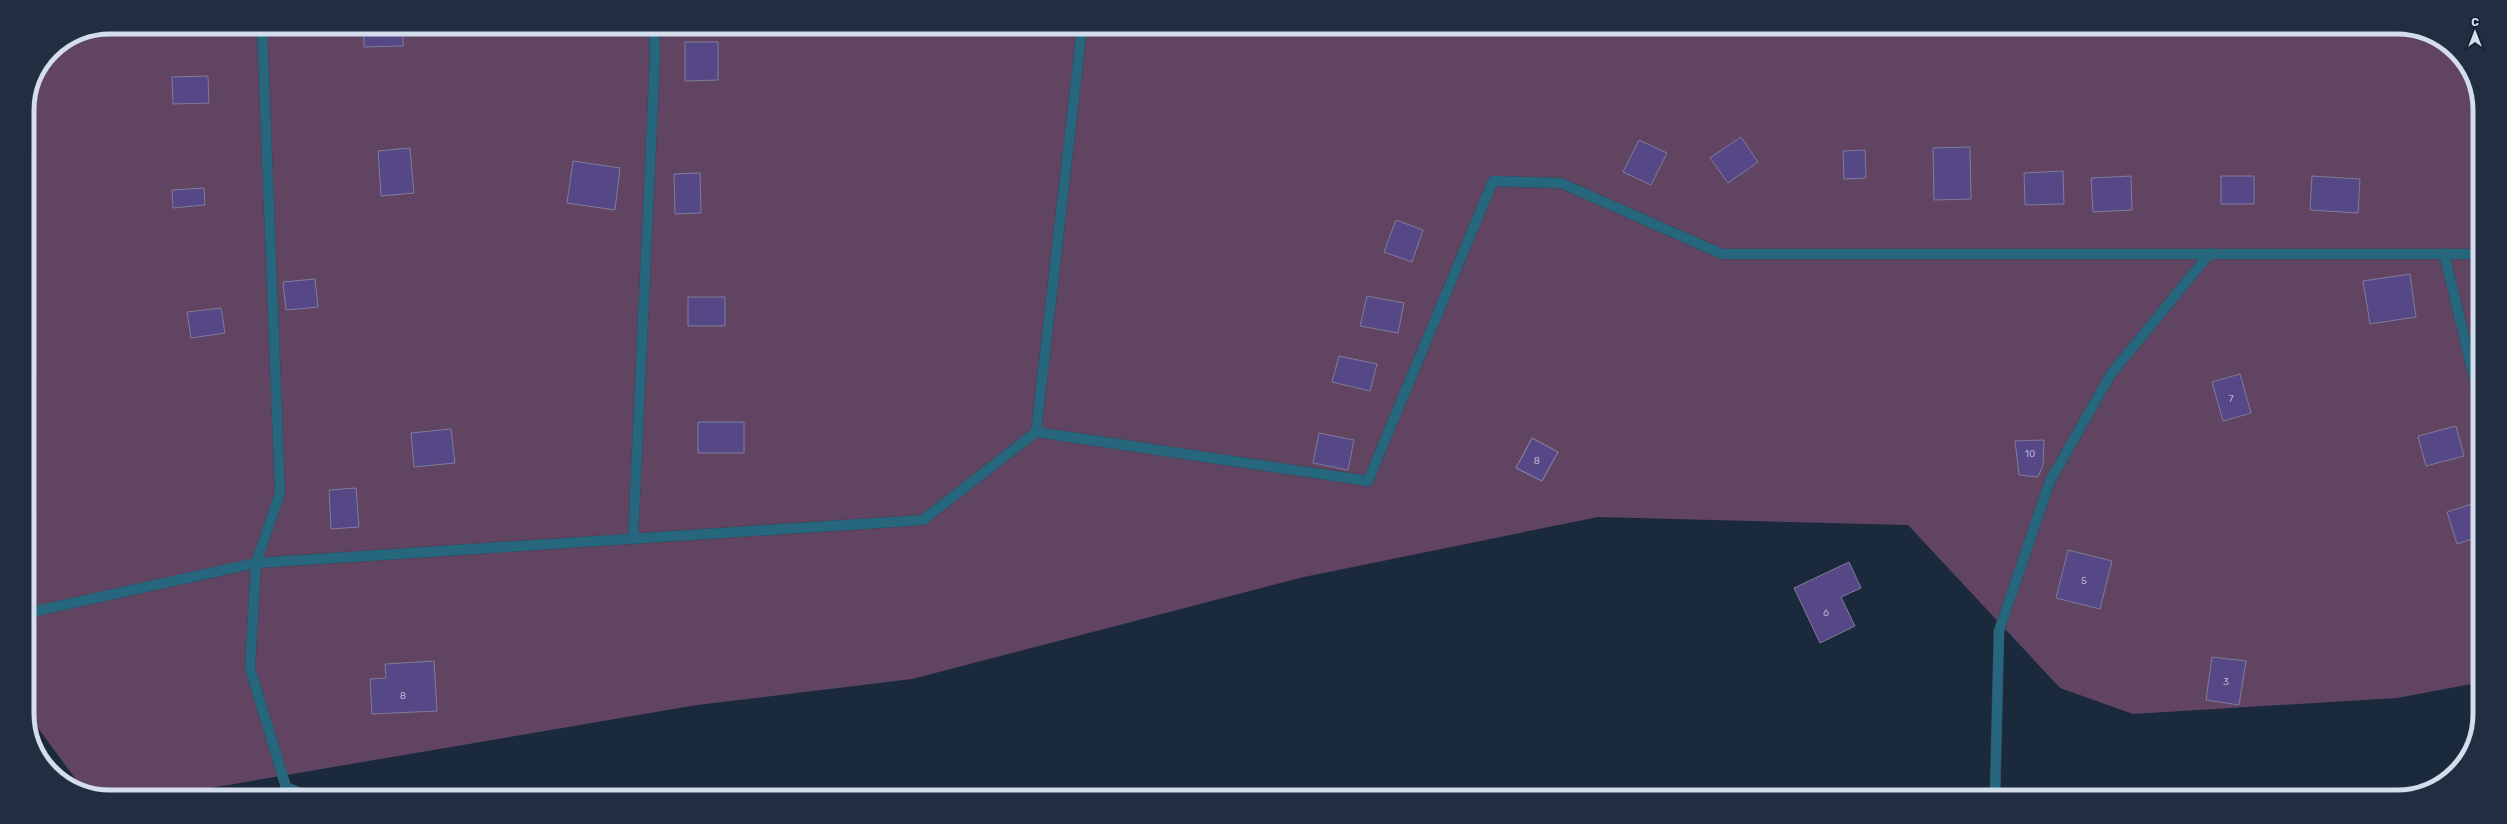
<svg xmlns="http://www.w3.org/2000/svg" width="2507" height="824" font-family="Rubik,sans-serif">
<rect width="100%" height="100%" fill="#1b293d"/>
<!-- green -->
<path fill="#614462" d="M110 27 2419 30 2463 59 2480 104 2477 683 2397 698 2133 714 2060 688 1908 525 1598 517 1304 577 912 679 697 705 175 794H88L75 786 77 781 35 724 33 734 27 720V109L33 78 51 51 78 33Z"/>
<!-- building -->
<path fill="#564887" stroke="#807c98" d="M364 27H403V46L364 47Z
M685 42H718V80L685 81Z
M208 76 209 103 173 104 172 77Z
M1741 137 1758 162 1728 183 1710 158Z
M1639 140 1667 153 1651 185 1623 172Z
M1970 147 1971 199 1934 200 1933 148Z
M410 148 414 193 381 196 378 151Z
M1865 150 1866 178 1844 179 1843 151Z
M573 161 620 168 615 210 567 203Z
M2063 171 2064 204 2025 205 2024 173Z
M700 173 701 213 675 214 674 174Z
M2131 176 2132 210 2093 212 2091 178Z
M2221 176H2254V204H2221Z
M2312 176 2360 179 2358 213 2310 210Z
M204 188 205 205 173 208 172 190Z
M1396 220 1423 230 1412 262 1384 252Z
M2410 274 2416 317 2370 324 2363 281Z
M315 279 318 307 286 310 283 282Z
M1367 296 1404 303 1398 333 1360 326Z
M688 297H725V326H688Z
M221 308 225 333 191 338 187 312Z
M1339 356 1377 364 1370 391 1332 382Z
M2240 374 2251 413 2223 421 2212 382Z
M698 422H744V453H698Z
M2456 426 2464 456 2426 466 2418 436Z
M451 429 455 463 414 467 411 433Z
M1319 433 1354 440 1348 470 1313 463Z
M1532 438 1558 452 1542 481 1516 468Z
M1532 438 1558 452 1542 481 1516 468Z
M2044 440 2043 465 2038 477 2019 475 2015 441Z
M356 488 359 527 331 529 329 490Z
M2478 502V537L2457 544 2447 512Z
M2068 550 2112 561 2100 609 2056 598Z
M1849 562 1861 588 1841 597 1855 626 1820 643 1794 588Z
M2212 657 2246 661 2239 705 2206 700Z
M434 661 437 711 372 714 370 679 386 678 385 664Z"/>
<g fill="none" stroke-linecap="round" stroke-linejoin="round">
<!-- lane casing -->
<g stroke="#394659" stroke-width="11">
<path id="lane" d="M262 27 280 493 256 563 250 668 286 787 303 794
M2444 253 2479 398
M1036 432 1368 481 1493 181 1561 183 1722 254H2479
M633 539 655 57 654 28
M27 613 256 563 923 520 1036 432 1082 28
M1995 796 1999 631 2050 481 2111 374 2210 253"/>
</g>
<!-- lane -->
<use href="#lane" stroke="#27677d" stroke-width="10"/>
</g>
<g text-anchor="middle" stroke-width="4" stroke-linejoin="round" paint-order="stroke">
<!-- number labels -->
<g font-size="10" fill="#b4b8d2">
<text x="2231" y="402">7</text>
<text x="2030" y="457">10</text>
<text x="1537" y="464">8</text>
<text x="2084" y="584">5</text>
<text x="1826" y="616">6</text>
<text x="2226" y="685">3</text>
<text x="403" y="699">8</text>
</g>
</g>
<!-- crop -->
<path d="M0 0H2507V824H0ZM110 34H2397A76 76 0 0 1 2473 110V714A76 76 0 0 1 2397 790H110A76 76 0 0 1 34 714V110A76 76 0 0 1 110 34Z" fill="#212e42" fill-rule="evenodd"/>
<path fill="none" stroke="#d4ddeb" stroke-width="5" d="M110 34H2397A76 76 0 0 1 2473 110V714A76 76 0 0 1 2397 790H110A76 76 0 0 1 34 714V110A76 76 0 0 1 110 34Z"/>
<!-- north arrow -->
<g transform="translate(2475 32)" stroke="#111f33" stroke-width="3" paint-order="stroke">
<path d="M0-3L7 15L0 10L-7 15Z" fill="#d4ddeb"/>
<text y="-6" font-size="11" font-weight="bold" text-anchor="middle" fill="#d4ddeb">С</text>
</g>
</svg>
